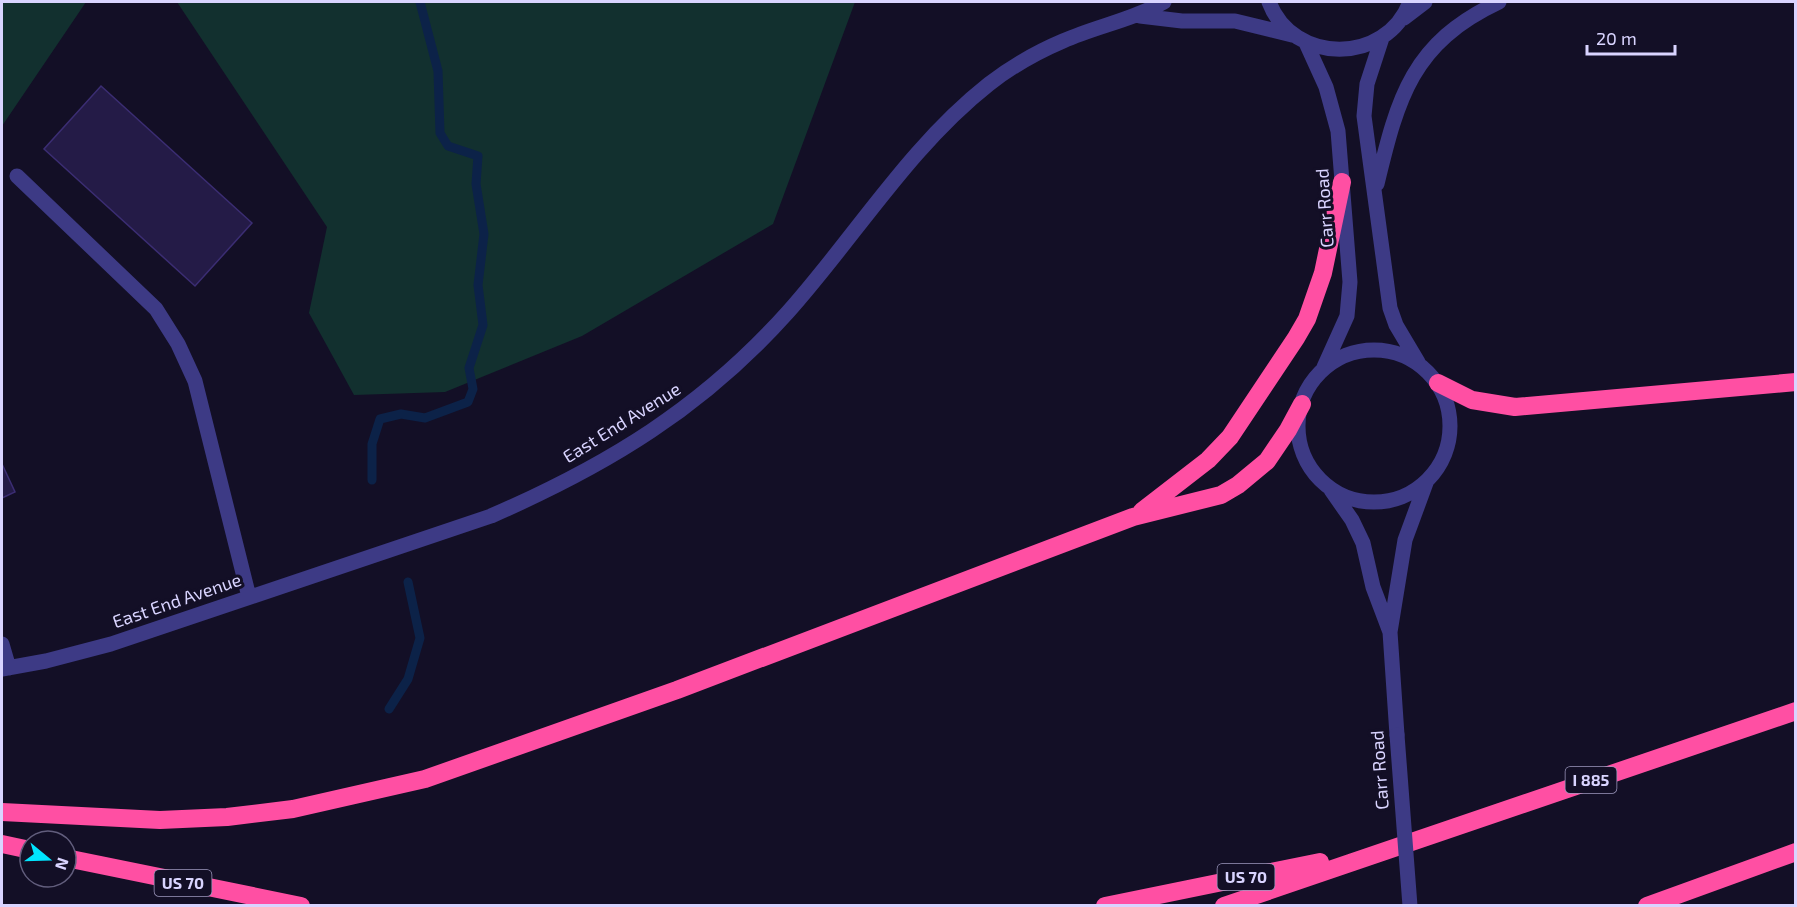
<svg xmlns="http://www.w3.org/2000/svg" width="1797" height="907" font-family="'Exo 2',sans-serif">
<rect width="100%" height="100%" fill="#130f26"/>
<!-- green -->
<path fill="#12302f" d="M2 2H86L2 126Z
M177 2H855L773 224 582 336 445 392 354 395 309 313 327 227Z"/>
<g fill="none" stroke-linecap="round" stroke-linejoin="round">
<!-- stream -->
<path stroke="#0c2248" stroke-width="9" d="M372 480V444L380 419 401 414 425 418 468 402 473 389 469 368 483 325 478 285 484 234 476 184 478 156 448 146 440 133 438 71 420 2
M389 709 408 679 420 638 408 582"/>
</g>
<!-- building -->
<path fill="#241b47" stroke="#3b2d73" stroke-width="1.5" d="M101 86 252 223 195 286 44 149Z
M2 464 15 492 2 498Z"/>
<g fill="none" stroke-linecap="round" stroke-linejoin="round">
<!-- minor -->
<path stroke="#3d3a85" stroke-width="15" d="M1269 2C1293 65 1386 65 1410 2
M1140 16 1182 21H1235L1292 35
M1404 18 1425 2
M1382 38 1367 84 1364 116 1390 308 1396 325 1418 362
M1306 43 1326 87 1338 131 1350 282 1347 316 1324 367
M17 176 156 309 178 344 195 381 249 597
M1377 184C1398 97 1412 43 1499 2
M1298 426a76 76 0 1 1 152 0a76 76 0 1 1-152 0Z
M1331 490 1352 520 1363 543 1373 587 1390 632
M2 644 9 668
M2 669 46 661 111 644 491 516C608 465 702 408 788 312 855 237 909 147 989 84 1011 67 1037 52 1063 41 1097 26 1132 20 1164 2
M1397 735 1390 632 1405 540 1426 483"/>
<!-- highway -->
<path stroke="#ff4fa3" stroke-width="18" d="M1438 383 1472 400 1515 407 1796 382
M1142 511 1208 460 1230 437 1296 338 1307 319 1323 273 1342 182
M2 812 160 820 227 817 293 809 425 779 677 690 1133 517 1221 495 1238 485 1267 461 1288 430 1302 404
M2 844 30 850
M66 858 301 906
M1105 906 1320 862
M1224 906 1796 711
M1647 906 1796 852"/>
<!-- minor-bridge -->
<path stroke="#3d3a85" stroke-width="15" d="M1397 735 1410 906"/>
</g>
<g text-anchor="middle" stroke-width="6" stroke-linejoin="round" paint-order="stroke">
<!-- shield labels -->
<g fill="#130f26" stroke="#9e99be" stroke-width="1.5">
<rect x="1565.5" y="767" width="51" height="26" rx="4.5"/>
<rect x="1217.5" y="864" width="57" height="26" rx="4.5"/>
<rect x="154.5" y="870" width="57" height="26" rx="4.5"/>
</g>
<g font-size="16" font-weight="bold" fill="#d9d4ff">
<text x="1591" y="786">I 885</text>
<text x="1246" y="883">US 70</text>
<text x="183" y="889">US 70</text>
</g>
<!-- street labels -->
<g font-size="18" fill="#d9d4ff" stroke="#130f26">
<text transform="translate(1325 208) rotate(-94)" y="6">Carr Road</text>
<text transform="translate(622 423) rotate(-32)" y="6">East End Avenue</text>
<text transform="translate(177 601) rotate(-19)" y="6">East End Avenue</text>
<text transform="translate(1380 770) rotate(-94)" y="6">Carr Road</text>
</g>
</g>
<!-- border -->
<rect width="1797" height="907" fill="none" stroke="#d9d4ff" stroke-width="6"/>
<!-- north arrow -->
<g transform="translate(48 859) rotate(109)"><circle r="28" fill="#130f26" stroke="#625e7d" stroke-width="1.5"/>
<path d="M0-4.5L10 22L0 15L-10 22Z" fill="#00e5ff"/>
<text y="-9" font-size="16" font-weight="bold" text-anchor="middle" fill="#d9d4ff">N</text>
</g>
<!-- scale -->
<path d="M1587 45v9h88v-9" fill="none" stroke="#d9d4ff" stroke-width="3"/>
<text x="1596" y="45" font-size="18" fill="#d9d4ff" stroke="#130f26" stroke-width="4.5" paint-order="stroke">20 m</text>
</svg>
